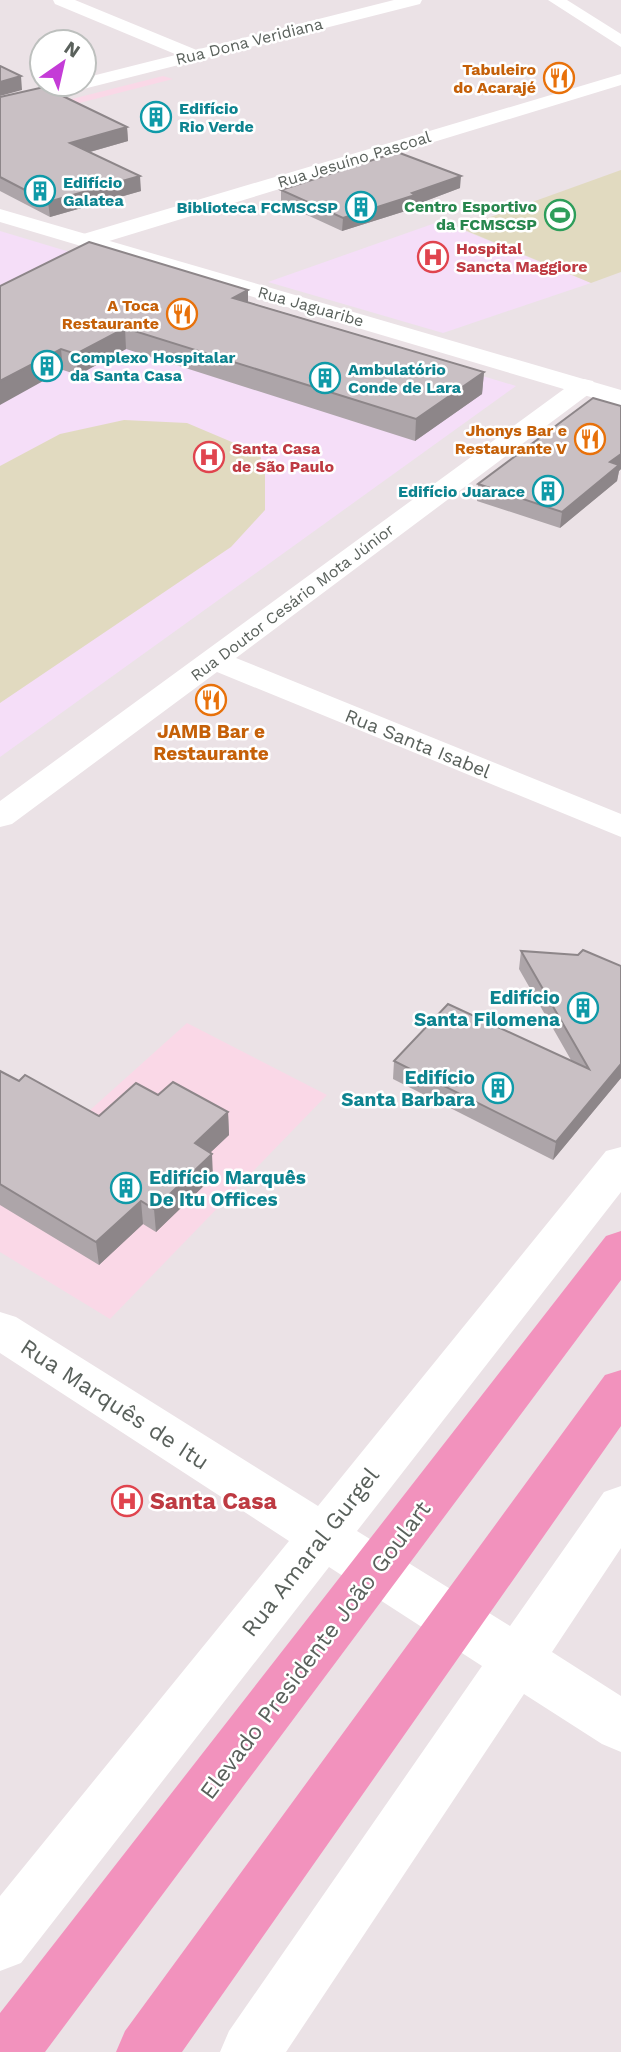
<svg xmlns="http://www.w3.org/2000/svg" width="621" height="2052" font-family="'Work Sans',sans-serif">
<rect width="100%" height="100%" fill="#ebe2e6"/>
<!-- commercial -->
<path fill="#fad8e7" d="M163 76 173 79 44 112 36 108Z
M187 1023 327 1095 110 1319 0 1252V1191Z"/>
<!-- medical -->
<path fill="#f5def8" d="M441 221 591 283 443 333 268 282Z
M0 231 516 386 0 757Z"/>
<!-- green -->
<path fill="#e1dac0" d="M621 170V272L591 283 460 228Z
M124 420 187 423 260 454 265 475V510L231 547 0 703V466L60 434Z"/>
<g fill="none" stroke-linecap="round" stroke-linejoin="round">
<!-- street -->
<path fill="#fff" fill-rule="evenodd" d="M53 0H75L199 51 202 55 199 59H187L55 4Z
M621 74V85L96 245H80L77 240 80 235Z
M584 379 593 381 596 386 593 391 236 658 621 814V837L217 672 12 824 0 827V801L575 381Z"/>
<!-- secondary -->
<path fill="#fff" fill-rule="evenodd" d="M394 0H422L420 4 0 110V98L57 84H84V78Z
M548 0H567L621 34V47Z
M0 209 621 390V406L0 222Z
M621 1147V1192L357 1531 510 1626 604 1492 621 1486V1548L552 1652 621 1696V1752L602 1744 524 1694 286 2052H220L229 2031 482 1666 329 1567 21 1963 0 1971V1896L289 1541 0 1353V1312L16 1317 318 1506 606 1151Z"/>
<!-- highway -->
<path fill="#f292bd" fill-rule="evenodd" d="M621 1231V1280L45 2052H0V2013L606 1236Z
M621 1370V1426L182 2052H116L125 2031 605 1375Z"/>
</g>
<!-- wall -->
<path fill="#ada5a9" d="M0 97 127 127 128 141 90 152 141 191 50 217 0 191Z
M460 188 415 205V208L342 231 281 203V190Z
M0 286 248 290V302L484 372 482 394 415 441 126 349 78 375 63 370Z
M621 406V469L619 471 617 481 560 528 477 501 478 484Z
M521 951 621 966V1078L553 1160 393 1079 394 1061 571 1060 519 969Z
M0 1071 19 1081 99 1116 158 1095 228 1112 229 1135 210 1153 213 1177 156 1232 143 1224 99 1265 0 1205Z"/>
<!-- shaded-wall -->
<path fill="#8d8689" d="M21 76 22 90 0 96V82Z
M127 127 128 141 72 157 70 143Z
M140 176 141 191 50 217 48 202Z
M461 176 460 188 415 205V208L342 231 343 218Z
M248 290V310L233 298Z
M125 328 126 349 78 375 76 354Z
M61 349 63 370 0 405V381Z
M484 372 482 394 415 441 416 419Z
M621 454V469L619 471 617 481 560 528 562 512 610 462Z
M621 1064V1078L553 1160 556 1142Z
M228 1112 229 1135 196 1166 195 1143Z
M212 1154 213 1177 156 1232 154 1209Z
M141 1201 143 1224 99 1265 96 1242Z"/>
<!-- building -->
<path fill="#c9c0c4" stroke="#8d8689" stroke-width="2" d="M0 66 21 76 0 82Z
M44 87 127 127 70 143 140 176 48 202 0 177V97Z
M397 152 461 176 412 193 415 195 343 218 281 190Z
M89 242 248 290 233 298 484 372 416 419 125 328 76 354 61 349 0 381V286Z
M593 398 621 406V454L610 462 619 465 562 512 478 484Z
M583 950 621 966V1064L556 1142 394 1061 448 1004 589 1069 521 951 578 955Z
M0 1071 19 1081 25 1075 99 1116 136 1083 158 1095 173 1082 228 1112 195 1143 212 1154 154 1209 141 1201 96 1242 0 1184Z"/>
<!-- icons -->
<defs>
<g id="restaurant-ring" transform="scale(1.575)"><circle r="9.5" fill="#fff" stroke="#e8710a" stroke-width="1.5"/><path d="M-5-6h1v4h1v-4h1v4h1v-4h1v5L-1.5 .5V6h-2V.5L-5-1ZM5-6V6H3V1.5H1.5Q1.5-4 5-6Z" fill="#e8710a"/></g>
<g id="building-ring" transform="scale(1.575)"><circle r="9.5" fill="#fff" stroke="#0f9aa8" stroke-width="1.5"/><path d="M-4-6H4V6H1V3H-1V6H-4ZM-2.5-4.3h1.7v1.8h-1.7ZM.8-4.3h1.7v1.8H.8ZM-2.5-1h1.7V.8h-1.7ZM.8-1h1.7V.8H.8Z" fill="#0f9aa8"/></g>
<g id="stadium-ring" transform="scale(1.575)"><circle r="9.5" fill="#fff" stroke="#2e9e5b" stroke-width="1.5"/><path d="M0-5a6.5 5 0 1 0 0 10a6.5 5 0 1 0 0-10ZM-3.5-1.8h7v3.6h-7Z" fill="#2e9e5b"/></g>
<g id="hospital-ring" transform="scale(1.575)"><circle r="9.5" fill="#fff" stroke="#e0444e" stroke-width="1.5"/><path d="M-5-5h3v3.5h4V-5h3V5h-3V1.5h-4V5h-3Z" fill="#e0444e"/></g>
</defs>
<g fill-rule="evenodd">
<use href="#restaurant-ring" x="559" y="78"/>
<use href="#building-ring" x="156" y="117"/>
<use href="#building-ring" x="40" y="191"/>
<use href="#building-ring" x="361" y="207"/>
<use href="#stadium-ring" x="560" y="215"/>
<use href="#hospital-ring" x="433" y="257"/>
<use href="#restaurant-ring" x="182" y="314"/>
<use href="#building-ring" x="47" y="366"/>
<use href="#building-ring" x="325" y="378"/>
<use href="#restaurant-ring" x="590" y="439"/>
<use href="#hospital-ring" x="209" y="457"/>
<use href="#building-ring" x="548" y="491"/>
<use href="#restaurant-ring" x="211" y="700"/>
<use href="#building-ring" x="583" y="1008"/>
<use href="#building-ring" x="498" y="1088"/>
<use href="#building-ring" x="126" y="1188"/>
<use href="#hospital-ring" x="127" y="1501"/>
</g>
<g text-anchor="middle" stroke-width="5" stroke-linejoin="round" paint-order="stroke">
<!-- far-street labels -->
<g font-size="16" fill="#5a615c" stroke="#fff">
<text transform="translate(249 41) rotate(-14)" y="6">Rua Dona Veridiana</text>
<text transform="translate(354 159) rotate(-17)" y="6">Rua Jesuíno Pascoal</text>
<text transform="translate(311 306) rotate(16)" y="6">Rua Jaguaribe</text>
<text transform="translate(292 602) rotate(-37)" y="6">Rua Doutor Cesário Mota Júnior</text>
</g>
<!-- far-food labels -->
<g font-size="16" font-weight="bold" fill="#c56008" stroke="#fff" text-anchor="end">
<text x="536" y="75">Tabuleiro<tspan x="536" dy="18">do Acarajé</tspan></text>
<text x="159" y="311">A Toca<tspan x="159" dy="18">Restaurante</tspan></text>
<text x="567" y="436">Jhonys Bar e<tspan x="567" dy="18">Restaurante V</tspan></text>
</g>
<!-- far-culture labels -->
<g font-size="16" font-weight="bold" fill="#0d838f" stroke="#fff" text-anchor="start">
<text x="179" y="114">Edifício<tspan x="179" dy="18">Rio Verde</tspan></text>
<text x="63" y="188">Edifício<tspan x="63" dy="18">Galatea</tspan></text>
<text x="338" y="213" text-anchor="end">Biblioteca FCMSCSP</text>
<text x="70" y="363">Complexo Hospitalar<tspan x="70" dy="18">da Santa Casa</tspan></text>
<text x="348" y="375">Ambulatório<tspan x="348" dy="18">Conde de Lara</tspan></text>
<text x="525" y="497" text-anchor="end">Edifício Juarace</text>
</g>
<!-- far-leisure labels -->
<g font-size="16" font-weight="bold" fill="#27864d" stroke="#fff" text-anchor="end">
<text x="537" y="212">Centro Esportivo<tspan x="537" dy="18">da FCMSCSP</tspan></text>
</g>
<!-- far-health labels -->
<g font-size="16" font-weight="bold" fill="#be3a42" stroke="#fff" text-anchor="start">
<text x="456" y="254">Hospital<tspan x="456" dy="18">Sancta Maggiore</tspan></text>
<text x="232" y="454">Santa Casa<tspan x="232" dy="18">de São Paulo</tspan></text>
</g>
<!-- food labels -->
<g font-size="19" font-weight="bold" fill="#c56008" stroke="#fff">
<text x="211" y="738">JAMB Bar e<tspan x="211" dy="22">Restaurante</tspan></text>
</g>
<!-- street labels -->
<g font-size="19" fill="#5a615c" stroke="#fff">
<text transform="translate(418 743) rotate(22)" y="7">Rua Santa Isabel</text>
</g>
<!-- culture labels -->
<g font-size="19" font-weight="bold" fill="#0d838f" stroke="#fff" text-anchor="end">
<text x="560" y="1004">Edifício<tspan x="560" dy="22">Santa Filomena</tspan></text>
<text x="475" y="1084">Edifício<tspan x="475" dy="22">Santa Barbara</tspan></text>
<text x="149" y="1184" text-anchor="start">Edifício Marquês<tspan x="149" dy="22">De Itu Offices</tspan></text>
</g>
<!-- near-street labels -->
<g font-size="23" fill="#5a615c" stroke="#fff">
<text transform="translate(115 1404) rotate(33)" y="8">Rua Marquês de Itu</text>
<text transform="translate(310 1552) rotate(-52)" y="8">Rua Amaral Gurgel</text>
<text transform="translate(315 1650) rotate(-53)" y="8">Elevado Presidente João Goulart</text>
</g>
<!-- near-health labels -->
<g font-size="23" font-weight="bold" fill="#be3a42" stroke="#fff" text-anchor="start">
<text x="150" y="1509">Santa Casa</text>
</g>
</g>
<!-- north arrow -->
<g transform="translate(63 63) rotate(34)"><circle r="33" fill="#ffffff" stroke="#bdc0be" stroke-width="2"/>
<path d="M0-5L12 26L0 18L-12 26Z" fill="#c43cd7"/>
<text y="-10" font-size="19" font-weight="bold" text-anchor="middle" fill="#5a615c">N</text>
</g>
</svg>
